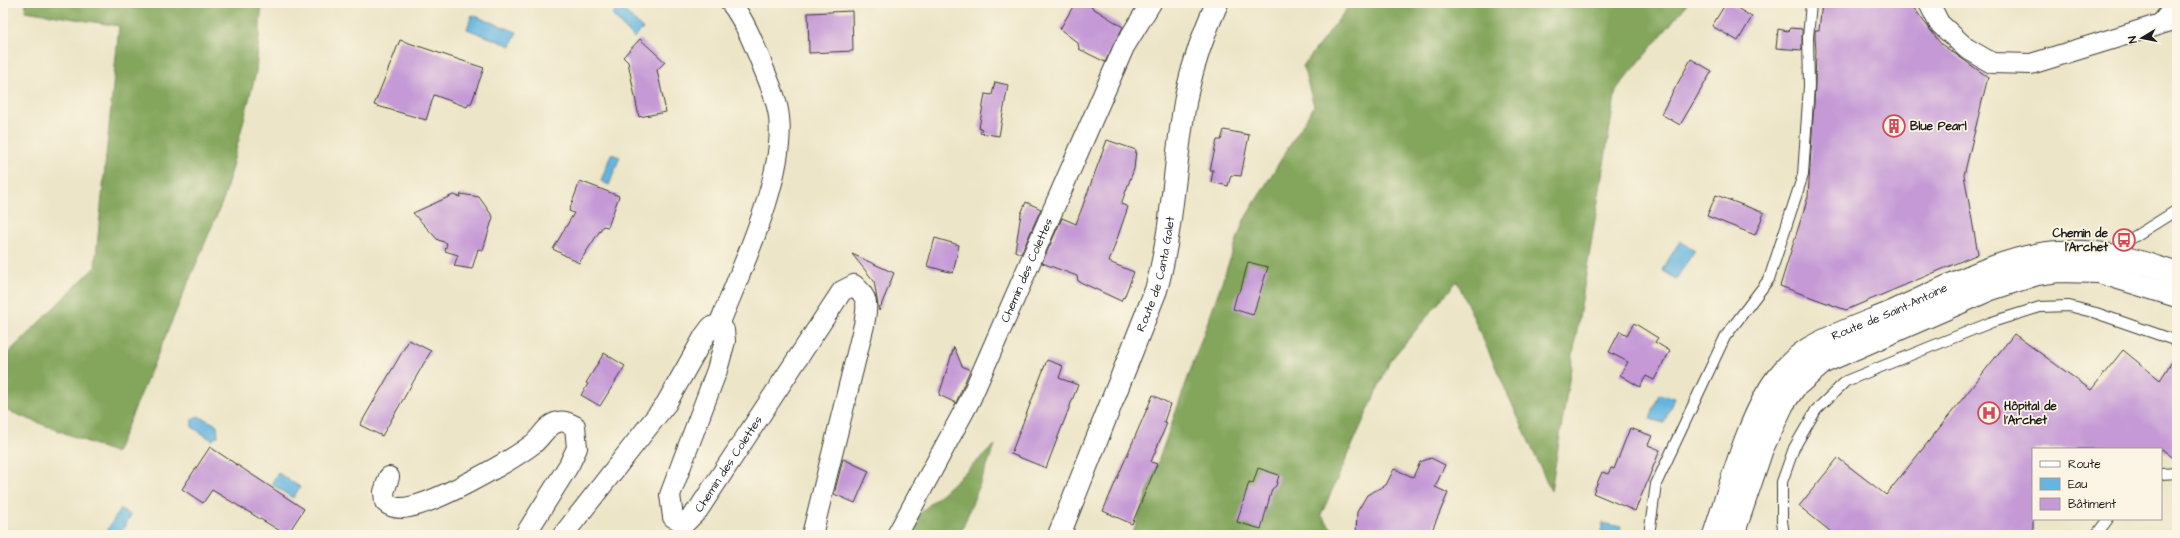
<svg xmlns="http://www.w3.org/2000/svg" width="2180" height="538" font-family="'Architects Daughter',sans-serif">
<rect width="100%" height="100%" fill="#fcf5e5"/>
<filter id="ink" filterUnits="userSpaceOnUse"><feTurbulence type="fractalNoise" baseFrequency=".025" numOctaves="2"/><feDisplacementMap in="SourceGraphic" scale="8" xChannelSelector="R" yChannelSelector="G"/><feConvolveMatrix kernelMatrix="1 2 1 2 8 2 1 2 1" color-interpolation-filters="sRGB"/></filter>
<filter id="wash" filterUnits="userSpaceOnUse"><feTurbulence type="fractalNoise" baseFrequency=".012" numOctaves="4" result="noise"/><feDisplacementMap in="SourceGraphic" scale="16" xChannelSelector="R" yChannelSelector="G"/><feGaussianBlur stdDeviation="0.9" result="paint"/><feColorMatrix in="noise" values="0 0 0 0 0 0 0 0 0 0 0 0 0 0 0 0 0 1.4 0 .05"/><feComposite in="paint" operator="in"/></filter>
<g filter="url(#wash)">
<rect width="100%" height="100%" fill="#ece5c7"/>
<!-- forest -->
<path fill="#83a65b" stroke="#50613c" d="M26 3H262L256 72 224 198 116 453 3 409V358L95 267 119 26 25 11Z
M1351 3H1688L1616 90 1551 491 1457 281 1390 361 1321 515 1337 535H1132L1244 220 1314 106 1303 66Z
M995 445 960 535H896Z"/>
<!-- water -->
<path fill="#64b5df" stroke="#40687e" d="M620 6 643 29 634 38 612 15Z
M472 15 517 32 511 46 467 29Z
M611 154 620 157 609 185 601 181Z
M1680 241 1695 250 1676 279 1662 270Z
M1659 394 1674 398 1664 423 1650 419Z
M198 416 217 425 218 436 212 440 192 427V419Z
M278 473 300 487 293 498 271 484Z
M120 509 131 515 120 535H113L107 531Z
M1603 523 1621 527 1619 535H1600Z"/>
<g id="blocks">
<!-- building -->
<path fill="#c499d6" d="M1075 3H1085L1123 27 1105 62 1079 49 1078 43 1060 29Z
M1726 3H1729L1752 17 1738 41 1712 26Z
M1822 3H1910L1941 44 1988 77 1964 175 1978 254 1846 310 1780 286 1808 197 1815 86 1816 51 1815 38V30H1819Z
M852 11 853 51 809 53 808 13Z
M1790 28 1802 29V50L1776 48 1778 29 1788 31Z
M640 39 665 62 657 70 666 112 639 117 628 62 623 57Z
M400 40 484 68 471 104 469 103 467 107 434 95 426 120 374 105Z
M1691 59 1712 71 1680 125 1661 114Z
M995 82 1008 85 999 136 980 133 982 129 979 128 985 94 992 95Z
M1224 130 1249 135 1241 176 1231 175 1228 186 1211 182 1213 170H1210L1217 140H1221Z
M1107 140 1136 150 1134 169 1121 204 1128 207 1109 262 1134 272 1124 298 1123 297 1121 301 1078 281 1077 276 1042 263 1062 218 1076 224Z
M580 181 619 196 608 227 603 226 579 263 553 249 574 213 569 211Z
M461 194 479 197 493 217 483 250 478 249 472 269 454 266 458 255 445 251 447 243 438 240 413 213 453 195 460 197Z
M1716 195 1764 213 1755 235 1707 216Z
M1026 202 1041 209 1021 254 1015 251 1021 214Z
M935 238 959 245 953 273 927 266Z
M852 254 894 273 879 311 874 281Z
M1248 262 1268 267 1253 315 1233 309 1237 294 1241 289Z
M1634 323 1658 338 1655 342 1670 351 1654 380 1646 376 1640 387 1620 375 1628 362 1609 352 1620 331 1627 335Z
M2014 334 2091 390 2123 350 2160 380 2177 354V461L2162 449H2033V535H1835L1799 506 1838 458 1886 495Z
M409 340 431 351 382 436 360 425Z
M954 347 962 366 970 370 956 403 939 395Z
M604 353 625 366 600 406 581 395 588 384 586 383Z
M1047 360 1063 366 1059 378 1078 385 1046 468 1011 454Z
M1153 395 1170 404 1164 422 1167 423 1151 462 1157 464 1132 524 1103 511Z
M1630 428 1652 436 1648 445 1660 450 1635 511 1593 493 1602 472 1608 474 1611 468 1614 469Z
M210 447 304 509 287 535 212 490 203 503 182 489Z
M1431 458 1445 465 1435 487 1448 493 1430 535H1356L1357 512 1367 495 1386 485 1394 469 1413 477 1420 462Z
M843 459 869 471 855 503 834 494Z
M1258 468 1279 475 1276 486 1272 489 1261 529 1237 522 1249 482 1253 483Z"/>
</g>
</g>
<g filter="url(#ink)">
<use href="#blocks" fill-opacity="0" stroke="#3b3a36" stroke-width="1"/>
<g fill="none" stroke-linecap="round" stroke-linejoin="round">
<!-- service casing -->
<g stroke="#3b3a36" stroke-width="12">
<path id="service" d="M2156 22 2171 3
M2122 256 2129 240 2177 210
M2161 474 2177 473
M1649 535 1656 484 1725 337 1769 279 1803 175 1809 86 1808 38 1811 3
M1784 535 1782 521V482L1794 448 1816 410 1846 381 1992 322 2040 307 2069 306 2096 313 2177 341
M2096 535 2108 519"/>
</g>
<!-- minor casing -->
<g stroke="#3b3a36" stroke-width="22">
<g id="minor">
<path d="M1929 3 1939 23 1966 48 1992 63 2031 64 2177 19"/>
<path d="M719 325C741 269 786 176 779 117 777 98 768 80 761 62 753 42 744 20 731 3"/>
<path d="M389 477 384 492 385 502C390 507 395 508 402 508 430 507 509 462 533 444 542 437 546 425 558 422 564 420 570 424 575 426L577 448 569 465 525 535"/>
<path id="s1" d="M563 535 666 404 705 335 711 327 719 325 724 330 725 341 717 370 670 495 673 517 685 523 698 510 842 291 854 285C870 299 867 306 864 325L812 535"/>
<path id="s2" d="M897 535 970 400 1124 47 1151 3"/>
</g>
</g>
<!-- tertiary casing -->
<g stroke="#3b3a36" stroke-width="24">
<g id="tertiary">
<path id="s3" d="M1714 535C1730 488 1748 417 1777 378 1785 368 1797 356 1808 349 1835 333 1866 323 1894 311 1944 289 2004 255 2059 252 2106 250 2134 259 2177 274"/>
<path d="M1733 535 1762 449 1783 404 1795 387 1824 362 1991 289 2037 274 2058 271 2099 272 2177 296"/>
</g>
</g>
<!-- secondary casing -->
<g stroke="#3b3a36" stroke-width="24">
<g id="secondary">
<path id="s4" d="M1059 535 1156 290C1174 225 1174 158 1187 92 1194 61 1204 32 1217 3"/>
</g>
</g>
<!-- service -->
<use href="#service" stroke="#fff" stroke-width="10"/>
<!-- minor -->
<use href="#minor" stroke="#fff" stroke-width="20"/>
<!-- tertiary -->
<use href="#tertiary" stroke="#fff" stroke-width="22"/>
<!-- secondary -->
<use href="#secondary" stroke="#fff" stroke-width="22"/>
</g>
</g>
<!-- icons -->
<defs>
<g id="building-ring" transform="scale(1.15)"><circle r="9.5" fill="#fcf5e5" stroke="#d1495b" stroke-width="1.5"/><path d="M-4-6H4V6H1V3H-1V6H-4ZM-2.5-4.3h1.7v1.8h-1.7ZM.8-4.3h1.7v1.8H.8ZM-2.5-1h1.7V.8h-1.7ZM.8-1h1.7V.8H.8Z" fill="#d1495b"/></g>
<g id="bus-ring" transform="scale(1.15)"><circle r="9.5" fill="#fcf5e5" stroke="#d1495b" stroke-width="1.5"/><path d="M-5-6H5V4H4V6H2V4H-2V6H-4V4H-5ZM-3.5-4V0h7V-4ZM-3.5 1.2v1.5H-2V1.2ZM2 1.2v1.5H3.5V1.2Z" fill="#d1495b"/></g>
<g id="hospital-ring" transform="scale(1.15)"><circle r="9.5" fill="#fcf5e5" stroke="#d1495b" stroke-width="1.5"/><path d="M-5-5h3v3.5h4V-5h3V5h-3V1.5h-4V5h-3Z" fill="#d1495b"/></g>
</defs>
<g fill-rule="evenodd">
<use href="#building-ring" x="1894" y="126"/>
<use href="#bus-ring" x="2124" y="240"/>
<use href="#hospital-ring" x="1989" y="413"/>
</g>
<g text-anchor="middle" stroke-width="3.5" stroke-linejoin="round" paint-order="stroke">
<!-- poi labels -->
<g font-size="12" font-weight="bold" fill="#1c1c1c" stroke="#fcf5e5" text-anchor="start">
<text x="1910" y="130">Blue Pearl</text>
<text x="2108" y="237" text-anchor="end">Chemin de<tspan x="2108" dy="14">l'Archet</tspan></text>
<text x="2004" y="410">Hôpital de<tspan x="2004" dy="14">l'Archet</tspan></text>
</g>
<!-- street labels -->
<g font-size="12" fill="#1c1c1c" stroke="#fcf5e5">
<text dy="4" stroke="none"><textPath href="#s2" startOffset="295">Chemin des Colettes</textPath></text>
<text dy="4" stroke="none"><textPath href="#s4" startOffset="279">Route de Canta Galet</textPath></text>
<text dy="4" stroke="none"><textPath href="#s3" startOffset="302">Route de Saint-Antoine</textPath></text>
<text dy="4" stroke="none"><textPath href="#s1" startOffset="555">Chemin des Colettes</textPath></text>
</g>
</g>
<!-- margin -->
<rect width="2180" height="538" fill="none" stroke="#fcf5e5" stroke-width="16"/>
<!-- legend -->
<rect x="2032" y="448" width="130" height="72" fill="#fcf5e5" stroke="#a29e95"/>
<rect x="2040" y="461" width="20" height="6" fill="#ffffff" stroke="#a29e95"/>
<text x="2068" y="468" font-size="12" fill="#1c1c1c">Route</text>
<rect x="2040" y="478" width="20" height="12" fill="#64b5df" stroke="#a29e95"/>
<text x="2068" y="488" font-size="12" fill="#1c1c1c">Eau</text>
<rect x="2040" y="498" width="20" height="12" fill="#c499d6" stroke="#a29e95"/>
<text x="2068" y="508" font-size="12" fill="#1c1c1c">Bâtiment</text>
<!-- north arrow -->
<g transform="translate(2142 38) rotate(260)" stroke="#fcf5e5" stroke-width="3" paint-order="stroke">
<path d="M0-3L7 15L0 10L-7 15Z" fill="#1c1c1c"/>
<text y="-6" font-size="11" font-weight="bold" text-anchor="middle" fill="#1c1c1c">N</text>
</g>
</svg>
